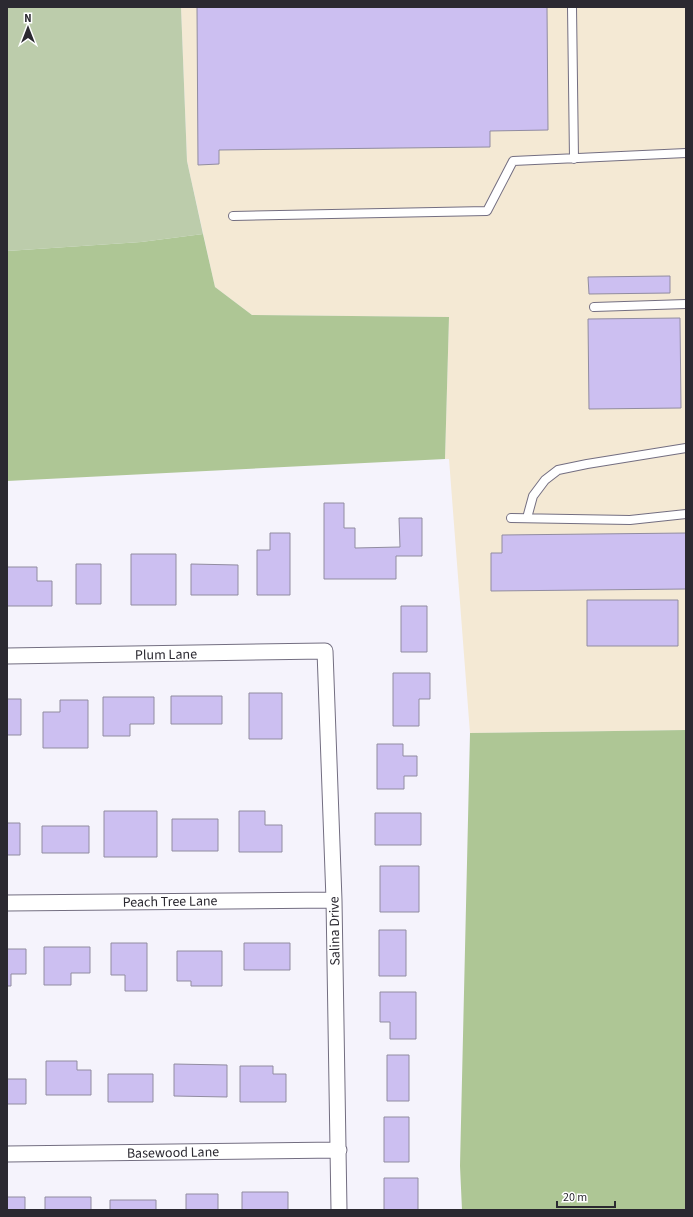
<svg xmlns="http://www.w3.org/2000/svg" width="693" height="1217" font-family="'Source Sans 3',sans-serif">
<rect width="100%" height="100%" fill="#f5f3fc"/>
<!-- commercial -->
<path fill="#f4e9d4" d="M181 7H686V730L470 733 449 459H445L449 317 252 315 215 287 187 161Z"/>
<!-- green -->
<path fill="#bcccab" d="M7 7H181L187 161 203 234 141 242 7 251Z"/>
<!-- forest -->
<path fill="#aec695" d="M203 234 215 287 252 315 449 317 445 459 7 481V251L141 242Z
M686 730V1210H462L460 1166 470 733Z"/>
<!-- building -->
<path fill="#ccbff1" stroke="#918ca0" d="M197 7H547L548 130 490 131V147L219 150V164L198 165Z
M670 276V293L589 294 588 277Z
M680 318 681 408 589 409 588 319Z
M324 503H344V528H355V548L400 547 399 518H422V556H396V579H324Z
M270 533H290V595H257V550H270Z
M686 533V589L491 591V553H502V535Z
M131 554H176V605H131Z
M76 564H101V604H76Z
M191 564 238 565V595H191Z
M7 567H37V581H52V606H7Z
M587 600H678V646H587Z
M401 606H427V652H401Z
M393 673H430V699H419V726H393Z
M249 693H282V739H249Z
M171 696H222V724H171Z
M103 697H154V724H130V736H103Z
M7 699H21V735H7Z
M60 700H88V748H43V712H60Z
M377 744H403V756H417V776H404V789H377Z
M104 811H157V857H104Z
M239 811H265V825H282V852H239Z
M375 813H421V845H375Z
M172 819H218V851H172Z
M7 823H20V855H7Z
M42 826H89V853H42Z
M380 866H419V912H380Z
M379 930H406V976H379Z
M111 943H147V991H125V975H111Z
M244 943H290V970H244Z
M44 947H90V973H71V985H44Z
M7 949H26V974H11V986H7Z
M177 951H222V986H191V981H177Z
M380 992H416V1039H390V1022H380Z
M387 1055H409V1101H387Z
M46 1061H77V1070H91V1095H46Z
M174 1064 227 1065V1097L174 1096Z
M240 1066H273V1074H286V1102H240Z
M108 1074H153V1102H108Z
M7 1079H26V1104H7Z
M384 1117H409V1162H384Z
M384 1178H418V1210H384Z
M242 1192H288V1210H242Z
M186 1194H218V1210H186Z
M7 1197H25V1210H7Z
M45 1197H91V1210H45Z
M110 1200H156V1210H110Z"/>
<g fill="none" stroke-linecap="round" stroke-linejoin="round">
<!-- service casing -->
<g stroke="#736e81" stroke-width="10">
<path id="service" d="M572 7 574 159
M233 216 487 211 513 161 686 153
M594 307 686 304
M511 518 630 520 686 514
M527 518 533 496 545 480 558 470 587 464 686 448"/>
</g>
<!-- minor casing -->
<g stroke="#736e81" stroke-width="17">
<path id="minor" d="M7 656 325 651 334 900 339 1210
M7 903 334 900
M7 1154 339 1150"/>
</g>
<!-- service -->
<use href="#service" stroke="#fff" stroke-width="8"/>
<!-- minor -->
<use href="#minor" stroke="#fff" stroke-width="15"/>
</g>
<g text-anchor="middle" stroke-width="3" stroke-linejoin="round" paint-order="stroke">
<!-- street labels -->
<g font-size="14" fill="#2b2931" stroke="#fff">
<text transform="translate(166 654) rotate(-1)" y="5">Plum Lane</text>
<text transform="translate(170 901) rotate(-1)" y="5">Peach Tree Lane</text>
<text transform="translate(334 931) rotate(-91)" y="5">Salina Drive</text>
<text transform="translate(173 1152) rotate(-1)" y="5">Basewood Lane</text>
</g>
</g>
<!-- border -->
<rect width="693" height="1217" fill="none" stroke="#2b2931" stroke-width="16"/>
<!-- north arrow -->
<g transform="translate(28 28)" stroke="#ffffff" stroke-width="3" paint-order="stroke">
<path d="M0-3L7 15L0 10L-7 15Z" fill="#2b2931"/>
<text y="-6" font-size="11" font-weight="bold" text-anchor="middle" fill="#2b2931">N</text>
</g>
<!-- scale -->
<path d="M557 1201v6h58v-6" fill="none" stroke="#2b2931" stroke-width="2"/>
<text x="563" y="1201" font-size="12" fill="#2b2931" stroke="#ffffff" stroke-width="3" paint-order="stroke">20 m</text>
</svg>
